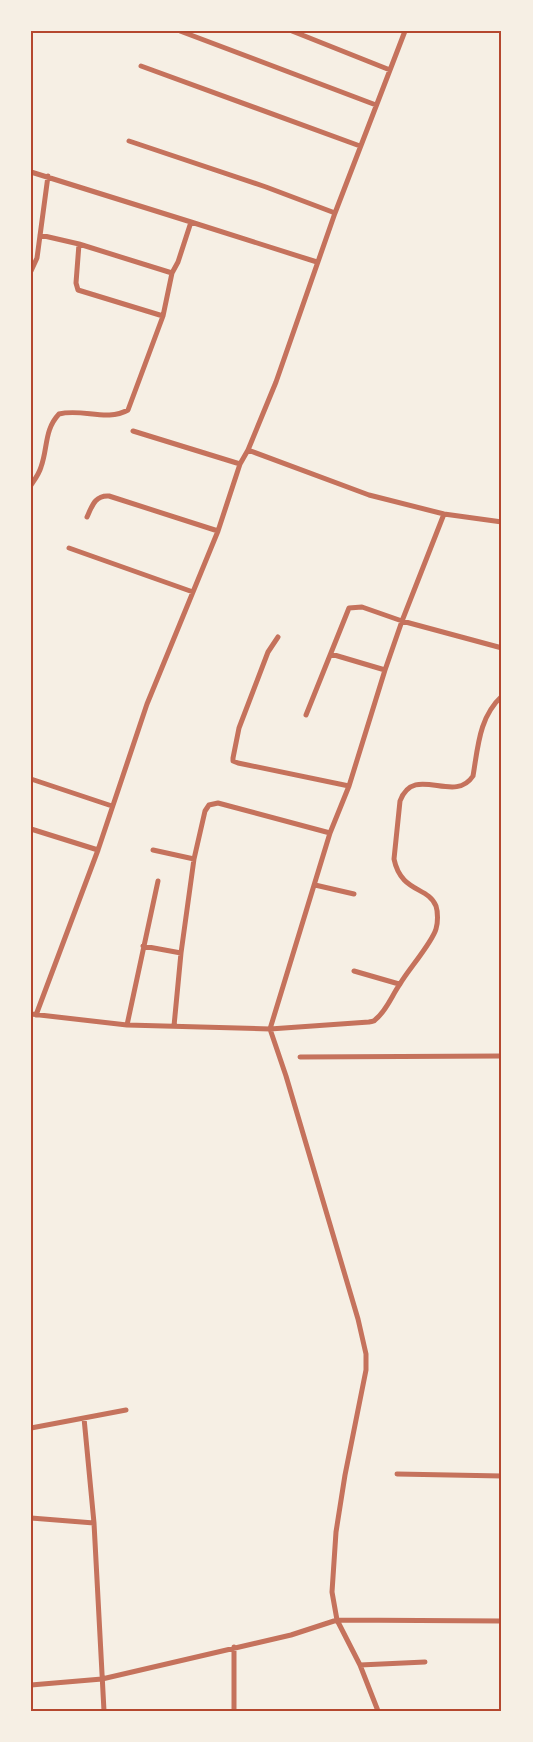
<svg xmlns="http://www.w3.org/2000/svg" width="533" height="1742" font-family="Roboto,sans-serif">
<rect width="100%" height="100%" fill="#f6efe4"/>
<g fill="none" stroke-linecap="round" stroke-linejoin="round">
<!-- minor -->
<path stroke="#c5725c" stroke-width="5" d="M180 31 376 105
M292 31 390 70
M141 66 360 146
M129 141 266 187 335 213
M31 172 191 222 178 262 172 273 163 316 128 410C107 422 82 408 59 414 44 430 48 448 41 467 39 474 35 479 31 485
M191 222 317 262
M40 235 79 244 172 273
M79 244 76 283 78 290 163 316
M31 271 37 258 48 176
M133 431 240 464
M248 450 369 495 444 514 502 522
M87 517C92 506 95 495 109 496L218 531
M69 548 193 592
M278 637 268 652 239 728 233 758V761L238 763 349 786
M331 654 385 670
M306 715 349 608 362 607 402 621 502 648
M31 779 112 806
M31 829 98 850 36 1015
M98 850 147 704 218 531 240 464 248 450 276 382 335 213 405 31
M153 850 194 859
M315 885 354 894
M143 946 181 953
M354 971 399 984
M31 1014 127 1025 270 1029 369 1022C373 1021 374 1022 376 1019 387 1010 392 995 400 984 408 970 432 943 436 929 438 923 438 912 436 906 428 886 401 893 394 859L400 801C414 763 454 805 473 776 478 747 479 717 502 696
M127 1025 158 881
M174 1026 181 953 194 859 205 811 209 805 218 803 330 833
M300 1057 502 1056
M84 1418 94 1523 104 1711
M31 1428 126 1410
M397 1474 502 1476
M31 1518 94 1523
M360 1665 425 1662
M31 1685 102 1679 291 1635 337 1620 502 1621
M234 1711V1647
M378 1711 360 1665 337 1620 332 1592 336 1532 345 1475 366 1370V1354L358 1319 286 1076 270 1029 330 833 349 786 385 670 402 621 444 514"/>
</g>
<!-- border -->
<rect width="533" height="1742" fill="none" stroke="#f6efe4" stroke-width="65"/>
<rect x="32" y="32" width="468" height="1678" fill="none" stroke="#b5482f" stroke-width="2"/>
</svg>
